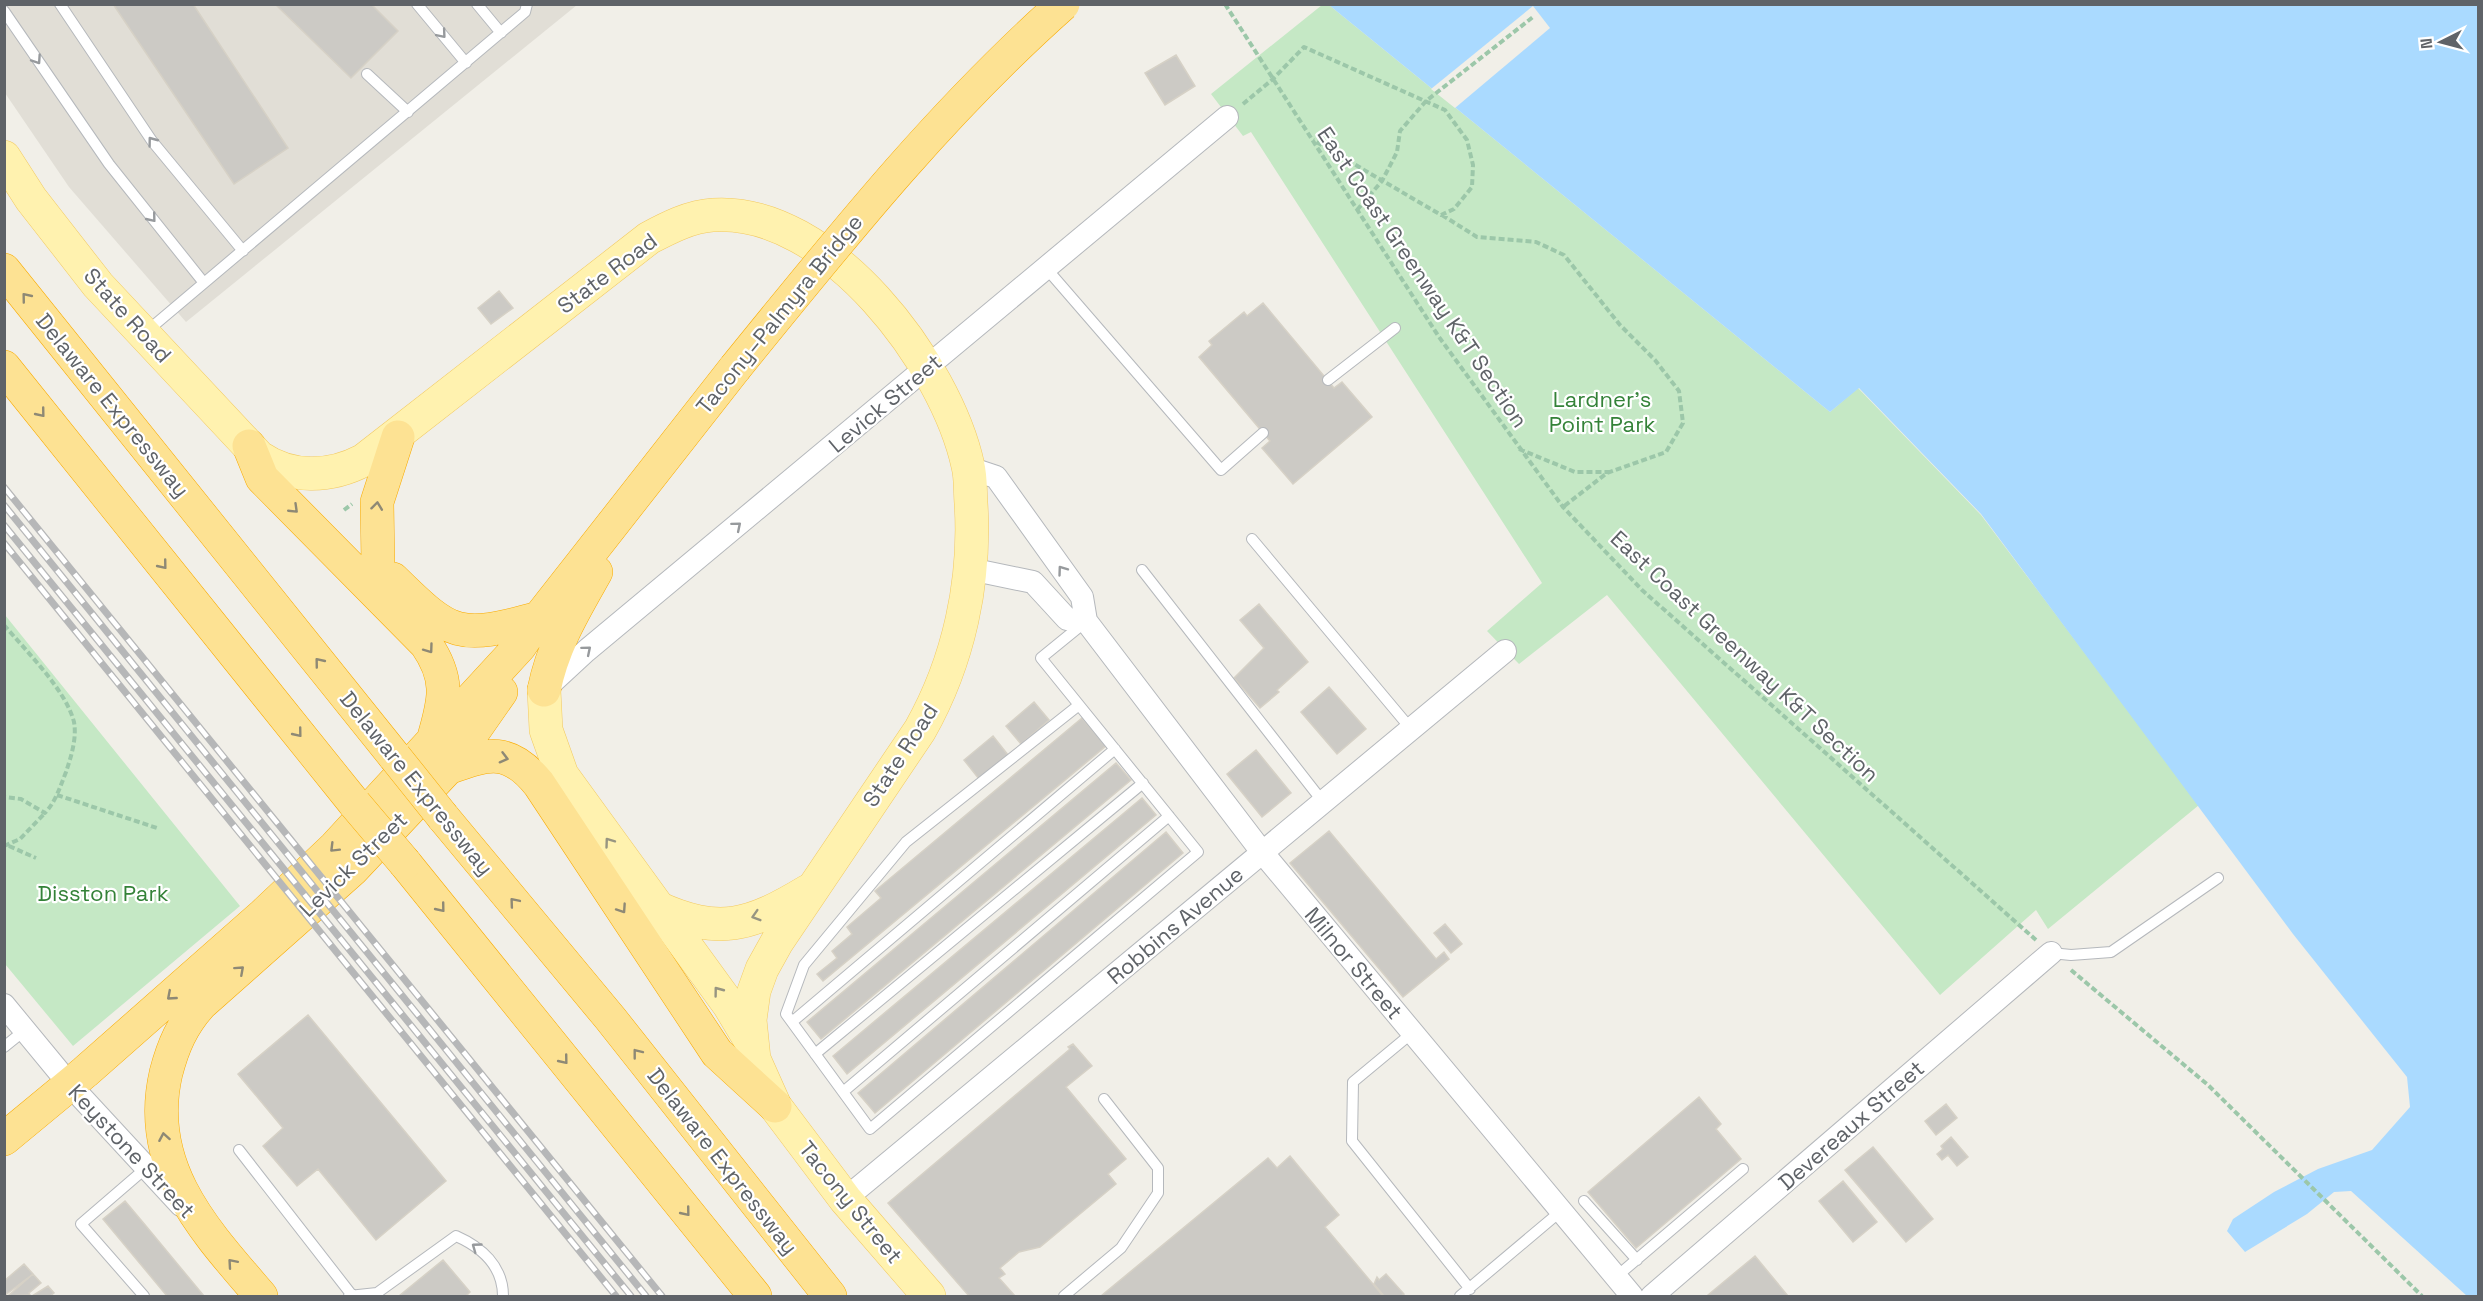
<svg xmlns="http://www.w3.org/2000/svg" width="2483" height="1301" font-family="'Space Grotesk',sans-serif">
<rect width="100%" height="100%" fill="#f1efe8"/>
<!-- education -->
<path fill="#e1ded6" d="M4 5H577L186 322 69 187 5 93Z"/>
<!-- green -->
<path fill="#c5e8c5" d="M1322 5H1329L1830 412 1858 388 1981 515 2199 805 2048 929 2036 910 1940 995 1607 595 1519 664 1487 631 1542 583 1251 132 1243 136 1211 94Z
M5 615 240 906 73 1046 5 964Z"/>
<!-- water -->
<path fill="#aadaff" d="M1329 5H2478V1296H2467L2351 1191 2334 1192 2307 1214 2245 1252 2227 1231 2233 1219 2274 1192 2318 1169 2372 1150 2410 1107 2407 1077 2293 934 1981 514 1859 388 1830 412Z"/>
<!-- pier -->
<path fill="#f1efe8" d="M1533 6 1550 28 1455 108 1431 89Z"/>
<!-- building -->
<path fill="#cccac5" stroke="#d6d1c6" stroke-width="1.5" d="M113 4H193L288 148 234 184Z
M275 4H371L398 31 351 78Z
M1176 55 1195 86 1165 105 1145 73Z
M499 291 513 308 491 324 478 308Z
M1263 303 1334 388 1342 382 1372 417 1293 484 1262 448 1270 441 1199 357 1212 345 1209 341 1244 312 1247 316Z
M1259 604 1308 662 1277 690 1279 692 1260 708 1234 678 1264 648 1240 620Z
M1329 687 1366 729 1337 754 1301 712Z
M1034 702 1049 720 1021 744 1006 726Z
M1082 718 1106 746 823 981 817 974 837 958 832 951 852 934 847 927 881 898 875 891Z
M993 736 1008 755 979 779 964 760Z
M1256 750 1291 793 1262 817 1227 774Z
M1116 763 1131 780 821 1039 807 1022Z
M1142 798 1156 815 847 1074 833 1056Z
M1329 831 1436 959 1444 952 1449 959 1403 997 1290 863Z
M1166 832 1183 853 875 1113 858 1093Z
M1445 924 1462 944 1451 953 1434 933Z
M308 1015 446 1181 376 1240 318 1169 297 1186 263 1146 283 1128 238 1074Z
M1073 1044 1092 1066 1066 1087 1126 1159 1108 1174 1116 1184 1040 1247 1019 1252 1000 1268 1005 1274 999 1278 1015 1296H969L888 1203 1070 1049 1068 1047Z
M1699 1097 1721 1124 1716 1129 1741 1159 1636 1248 1588 1192Z
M1946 1104 1957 1118 1936 1135 1925 1121Z
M1951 1137 1968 1157 1957 1166 1948 1155 1942 1160 1937 1154 1943 1149 1941 1146Z
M1873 1147 1933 1219 1906 1242 1845 1170Z
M1290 1156 1339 1215 1325 1227 1383 1296H1101L1268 1158 1277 1168Z
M1843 1181 1877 1222 1853 1242 1819 1201Z
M125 1201 146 1226 204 1296H167L103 1219Z
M1755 1256 1788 1296H1709L1708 1295Z
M443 1260 470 1292 466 1296H399Z
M24 1264 33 1274 4 1296V1281Z
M33 1274 41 1283 29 1293 30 1295 8 1296Z
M1386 1274 1404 1294 1401 1296H1384L1374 1284 1377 1277 1379 1280Z
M48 1286 54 1293 50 1296H32Z"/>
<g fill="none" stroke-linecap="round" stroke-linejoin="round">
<!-- lane casing -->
<g stroke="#b5b8bc" stroke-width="12">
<path id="lane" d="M60 4 152 141 243 251
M417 4 466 63
M477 4 501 33
M4 11 109 164 204 283
M367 74 408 112
M1046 268 1221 470 1263 433
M146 332 525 12 527 4
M1328 380 1395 328
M1252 539 1411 729
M1142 570 1323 802
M1079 705 906 842 804 965 786 1014 870 1129 1198 852 1041 658 1084 623
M2051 953 2071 955 2111 952 2218 878
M792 1022 1115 749
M1412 1033 1353 1082 1352 1141 1470 1289
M4 1047 25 1030
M815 1054 1143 783
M843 1092 1169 816
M239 1150 351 1294
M1584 1201 1637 1260
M1616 1277 1743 1169
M144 1296 81 1224 146 1168
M349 1296 377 1293 456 1236C481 1247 503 1266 503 1296
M1064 1296 1121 1248 1158 1193V1168L1104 1099
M1460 1296 1561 1211"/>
</g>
<!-- street casing -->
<g stroke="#b5b8bc" stroke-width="24">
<path id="street" d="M969 468 996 477 1082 597 1086 621 1262 852 1632 1296
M970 569 1033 582 1067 619 1086 621
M546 688 586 651 1227 117
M4 1005 70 1085 181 1205
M845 1199 1505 651
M1652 1296 2051 953"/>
</g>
<!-- primary casing -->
<g stroke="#f2c960" stroke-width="34">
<path id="primary" d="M4 157 31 199 98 285 259 457C291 479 330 478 364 460L649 238C668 228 691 216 713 215 829 207 946 364 968 466 971 478 970 491 971 503 976 581 959 661 920 730L777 942 762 969 754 991 750 1020 754 1059 775 1106 845 1199 929 1296
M544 690 546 730 562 775 729 1005 750 1040
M656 907C719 936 750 926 808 891"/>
</g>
<!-- highway casing -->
<g stroke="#f9ab00" stroke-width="34">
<path id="highway" d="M4 270 395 757
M4 367 355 804
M249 446 262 478 426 644C450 679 445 699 434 737
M378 564 377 502 398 437
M393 579C452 637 458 640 539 618
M544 690C553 645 574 611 596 572
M448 768C489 753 509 747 539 784L717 1053 775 1106
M443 817 610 1018 830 1296
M405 863 755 1296
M4 1139 85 1072 262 916 335 847 520 646 539 618 735 368
M261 1296C205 1231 144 1167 166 1073 173 1046 182 1025 201 1004L352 870 448 768 501 692"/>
</g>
<!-- path -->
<path stroke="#9cc7a9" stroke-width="4" stroke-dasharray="6 3" stroke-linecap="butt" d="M1225 4 1439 337 1563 507 1642 590 2036 940
M1243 104 1273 79 1304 47 1445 110 1467 140 1473 165 1472 187 1454 209 1441 215 1313 140
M1357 210 1382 181 1397 152 1400 131 1426 101 1533 17
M1442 215 1477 237 1536 242 1564 255 1620 325 1655 360 1679 391 1683 423 1666 452 1607 473 1563 507
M1519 449 1575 472H1609
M344 510 352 504
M4 625C26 651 66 690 74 722 77 738 71 757 66 772 60 787 56 801 45 813L21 799 4 797
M57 795 157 828
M4 846 20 839 45 813
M9 846 36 858
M2071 970 2208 1085 2422 1296"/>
<!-- lane -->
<use href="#lane" stroke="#fff" stroke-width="10"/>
<!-- street -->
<use href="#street" stroke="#fff" stroke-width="22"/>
<!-- primary -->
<use href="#primary" stroke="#fff2af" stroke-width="33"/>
<!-- highway -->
<use href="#highway" stroke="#fde293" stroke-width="33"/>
<!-- rail casing -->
<g stroke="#b6b7b8" stroke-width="7">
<path id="rail" d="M4 487 662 1296
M4 505 646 1296
M4 525 631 1296
M4 543 616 1296"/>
</g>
<!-- rail -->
<use href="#rail" stroke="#fff" stroke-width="4.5" stroke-dasharray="14" stroke-linecap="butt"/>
<!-- highway-bridge casing -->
<g stroke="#f9ab00" stroke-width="34" stroke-linecap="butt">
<path id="highway-bridge" d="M735 368C839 240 939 114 1063 4
M395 757 443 817
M355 804 405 863"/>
</g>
<!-- highway-bridge -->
<use href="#highway-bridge" stroke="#fde293" stroke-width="33"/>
</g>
<!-- one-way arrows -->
<defs><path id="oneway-chevron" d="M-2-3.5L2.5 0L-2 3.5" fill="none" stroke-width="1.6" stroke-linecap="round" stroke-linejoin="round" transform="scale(1.5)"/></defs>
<g stroke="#979a9d">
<use href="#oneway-chevron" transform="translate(442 34) rotate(50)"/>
<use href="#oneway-chevron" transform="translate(37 60) rotate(56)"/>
<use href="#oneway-chevron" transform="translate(152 141) rotate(-127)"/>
<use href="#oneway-chevron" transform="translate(152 218) rotate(51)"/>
<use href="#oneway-chevron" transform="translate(737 526) rotate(-40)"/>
<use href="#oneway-chevron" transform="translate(1062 570) rotate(-126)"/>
<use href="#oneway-chevron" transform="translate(587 650) rotate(-40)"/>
<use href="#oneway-chevron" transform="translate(476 1247) rotate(-144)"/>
</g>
<g stroke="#8e8975">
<use href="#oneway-chevron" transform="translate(26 297) rotate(-129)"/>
<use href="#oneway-chevron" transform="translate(41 413) rotate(51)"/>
<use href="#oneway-chevron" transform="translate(377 506) rotate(-83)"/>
<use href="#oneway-chevron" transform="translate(294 509) rotate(44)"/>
<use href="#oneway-chevron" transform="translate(163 565) rotate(51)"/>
<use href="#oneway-chevron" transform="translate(429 649) rotate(54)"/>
<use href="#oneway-chevron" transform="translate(319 662) rotate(-129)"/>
<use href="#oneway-chevron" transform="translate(298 733) rotate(51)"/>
<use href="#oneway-chevron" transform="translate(504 758) rotate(15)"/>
<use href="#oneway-chevron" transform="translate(334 848) rotate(135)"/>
<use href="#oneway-chevron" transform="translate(514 902) rotate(-130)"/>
<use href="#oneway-chevron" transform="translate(441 908) rotate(51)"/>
<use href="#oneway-chevron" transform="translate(622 909) rotate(56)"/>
<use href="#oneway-chevron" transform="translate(240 970) rotate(-42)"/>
<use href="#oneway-chevron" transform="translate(171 996) rotate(139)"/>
<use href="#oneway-chevron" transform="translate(637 1053) rotate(-128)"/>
<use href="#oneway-chevron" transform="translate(564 1060) rotate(51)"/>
<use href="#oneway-chevron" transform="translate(164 1137) rotate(-100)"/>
<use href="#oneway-chevron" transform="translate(686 1212) rotate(51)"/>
<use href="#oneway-chevron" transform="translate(232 1263) rotate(-131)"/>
</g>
<g stroke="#979581">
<use href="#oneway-chevron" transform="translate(609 842) rotate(-126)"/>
<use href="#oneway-chevron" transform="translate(756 916) rotate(163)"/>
<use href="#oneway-chevron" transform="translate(718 991) rotate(-127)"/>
</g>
<g text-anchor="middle" stroke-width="4.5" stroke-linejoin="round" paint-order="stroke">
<!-- street labels -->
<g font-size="22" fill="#5f6368" stroke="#fff">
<text transform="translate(607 273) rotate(-37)" y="8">State Road</text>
<text transform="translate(1423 277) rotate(56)" y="8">East Coast Greenway K&amp;T Section</text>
<text transform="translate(779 314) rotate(-51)" y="8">Tacony–Palmyra Bridge</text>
<text transform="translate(128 315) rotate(48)" y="8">State Road</text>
<text transform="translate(885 403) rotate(-40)" y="8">Levick Street</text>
<text transform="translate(113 405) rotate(51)" y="8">Delaware Expressway</text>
<text transform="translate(1745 656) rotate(43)" y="8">East Coast Greenway K&amp;T Section</text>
<text transform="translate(900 755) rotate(-57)" y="8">State Road</text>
<text transform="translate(417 783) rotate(51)" y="8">Delaware Expressway</text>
<text transform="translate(353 864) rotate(-44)" y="8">Levick Street</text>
<text transform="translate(1175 925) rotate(-40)" y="8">Robbins Avenue</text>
<text transform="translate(1354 963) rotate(50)" y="8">Milnor Street</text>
<text transform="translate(1851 1125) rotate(-41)" y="8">Devereaux Street</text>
<text transform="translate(132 1151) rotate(47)" y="8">Keystone Street</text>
<text transform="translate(723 1161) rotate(52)" y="8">Delaware Expressway</text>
<text transform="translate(851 1202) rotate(51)" y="8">Tacony Street</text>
</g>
<!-- park labels -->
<g font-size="22" fill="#348238" stroke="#fff">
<text x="1602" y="407">Lardner's<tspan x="1602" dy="25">Point Park</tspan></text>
<text x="103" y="901">Disston Park</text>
</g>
</g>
<!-- border -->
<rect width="2483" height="1301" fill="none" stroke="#5f6368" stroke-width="12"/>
<!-- north arrow -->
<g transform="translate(2441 42) rotate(264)" stroke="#ffffff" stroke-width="4.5" paint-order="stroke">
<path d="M0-4.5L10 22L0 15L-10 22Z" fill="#5f6368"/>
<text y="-9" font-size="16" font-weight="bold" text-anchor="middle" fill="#5f6368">N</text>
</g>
</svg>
